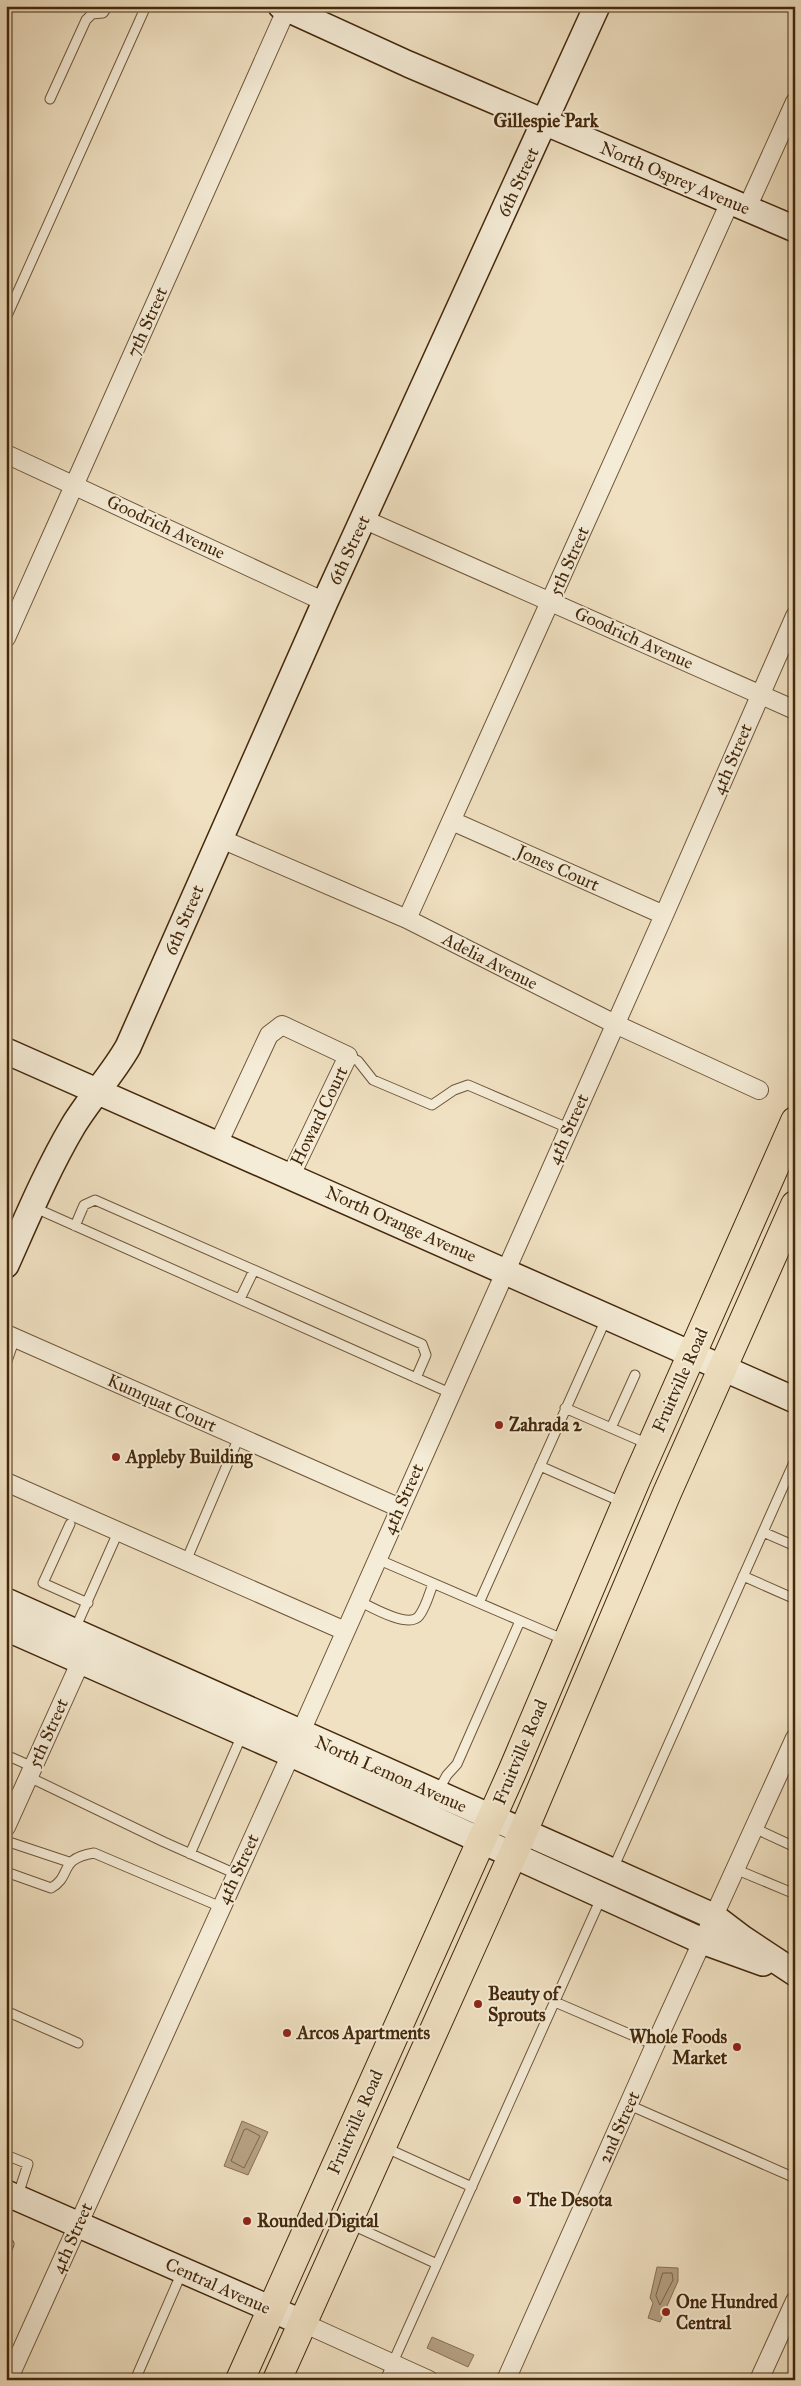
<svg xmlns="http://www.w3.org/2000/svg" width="801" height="2386" font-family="'IM FELL Great Primer',serif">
<rect width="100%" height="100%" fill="#f0e1c2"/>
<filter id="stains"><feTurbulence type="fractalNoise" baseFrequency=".004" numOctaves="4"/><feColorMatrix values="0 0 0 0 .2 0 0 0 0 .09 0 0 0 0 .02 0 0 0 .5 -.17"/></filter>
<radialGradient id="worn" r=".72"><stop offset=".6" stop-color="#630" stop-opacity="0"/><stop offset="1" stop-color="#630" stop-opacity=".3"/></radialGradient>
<!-- water -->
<path fill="#b6a284" stroke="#887154" d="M242 2121 268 2132 248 2175 224 2166Z
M657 2267 678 2268V2281L660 2322 648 2318 653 2303 650 2298Z
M432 2337 474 2355 468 2367 427 2348Z"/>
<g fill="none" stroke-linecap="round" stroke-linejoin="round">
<!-- shore -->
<path stroke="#7d6548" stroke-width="1" d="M247 2129 260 2136 244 2168 231 2161 244 2130Z
M663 2273H672L673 2280 660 2305 656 2296Z"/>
<!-- lane casing -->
<g stroke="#6f5639" stroke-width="11">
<path id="lane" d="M50 99 86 20 92 14 103 13 108 6
M6 318 146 6
M348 1056 358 1061 373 1080 432 1105 454 1090 468 1085 568 1128
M33 1207 450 1393
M75 1226 84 1205 95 1200 422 1344 426 1355 416 1378
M240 1299 254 1270
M6 1364 15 1338
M565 1408 648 1444
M611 1428 635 1375
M540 1466 624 1503
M70 1524 43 1583 88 1603
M763 1532 795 1546
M377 1559 565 1640
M186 1561 239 1437
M743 1576 795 1599
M359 1601C371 1607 409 1629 419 1616 426 1607 429 1594 433 1584
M479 1603 606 1319
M75 1629 115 1539
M6 1755 33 1767
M29 1777 164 1842 236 1874
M438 1791 447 1775 457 1764 520 1621
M754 1828 795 1847
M6 1841 69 1862
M190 1854 242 1735
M735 1869 795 1894
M612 1871 795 1460
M6 1872 51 1888C73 1876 57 1859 94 1853L221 1907
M555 2002 655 2045
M6 2011 78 2043
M629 2105 795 2178
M384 2147 472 2187
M6 2155 28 2164 18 2195
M350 2224 437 2264
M6 2252 9 2244
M135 2380 182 2272
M385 2380 602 1896"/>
</g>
<!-- street casing -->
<g stroke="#6f5639" stroke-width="20">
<path id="street" d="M747 208 795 102
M6 454 325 602
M363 519 795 710
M6 638 288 6
M452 821 664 915
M219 838 407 919 615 1024 759 1090
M407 919 730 202
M218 1144 269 1035 282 1025 348 1056 291 1175
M6 1334 400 1508
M6 1482 345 1631
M6 1827 85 1652
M301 2322 429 2380
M8 2380 291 1754 664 915 795 616
M506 2380 655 2045 795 1738
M759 2380 795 2301"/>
</g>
<!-- secondary casing -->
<g stroke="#44280b" stroke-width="28">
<path id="secondary" d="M281 6 408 64 795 229
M6 1051 795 1400
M6 1265C27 1218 47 1170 73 1126 90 1098 112 1075 128 1047L325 602 597 6
M6 1601 713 1916 742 1938 795 1973
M6 1628 291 1754 702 1941 763 1963
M6 2193 301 2322"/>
</g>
<!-- primary casing -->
<g stroke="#44280b" stroke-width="30">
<path id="primary" d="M240 2380 512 1772 636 1480 795 1121
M277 2380 523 1832 667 1493 795 1205"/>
</g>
<!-- lane -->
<use href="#lane" stroke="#f5ecd7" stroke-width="9"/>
<!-- street -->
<use href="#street" stroke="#f5ecd7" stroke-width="18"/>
<!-- secondary -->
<use href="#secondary" stroke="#f5ecd7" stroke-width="25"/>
<!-- primary -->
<use href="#primary" stroke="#f0e1c2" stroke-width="28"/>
</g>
<!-- markers -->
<g fill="#8f2418" stroke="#f5ecd7" stroke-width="2">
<circle cx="499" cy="1425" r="5"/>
<circle cx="116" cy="1457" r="5"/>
<circle cx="478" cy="2004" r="5"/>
<circle cx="287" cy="2033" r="5"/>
<circle cx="737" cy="2047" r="5"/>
<circle cx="517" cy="2200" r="5"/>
<circle cx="247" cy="2221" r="5"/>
<circle cx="666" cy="2312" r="5"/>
</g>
<g text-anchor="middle" stroke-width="4" stroke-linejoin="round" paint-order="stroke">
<!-- street labels -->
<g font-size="18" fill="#44280b" stroke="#f5ecd7">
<text transform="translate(675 178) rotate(23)" y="6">North Osprey Avenue</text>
<text transform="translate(518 182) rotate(-65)" y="6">6th Street</text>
<text transform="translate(147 322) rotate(-66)" y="6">7th Street</text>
<text transform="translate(166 527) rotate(25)" y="6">Goodrich Avenue</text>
<text transform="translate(349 550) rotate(-65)" y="6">6th Street</text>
<text transform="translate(569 561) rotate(-66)" y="6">5th Street</text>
<text transform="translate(634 638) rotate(24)" y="6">Goodrich Avenue</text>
<text transform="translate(732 759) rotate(-67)" y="6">4th Street</text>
<text transform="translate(558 868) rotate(24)" y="6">Jones Court</text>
<text transform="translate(184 920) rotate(-67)" y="6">6th Street</text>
<text transform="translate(490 961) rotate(27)" y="6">Adelia Avenue</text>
<text transform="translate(319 1116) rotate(-64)" y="6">Howard Court</text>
<text transform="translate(568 1129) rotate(-66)" y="6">4th Street</text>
<text transform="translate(401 1224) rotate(24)" y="6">North Orange Avenue</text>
<text transform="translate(680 1380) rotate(-66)" y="6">Fruitville Road</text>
<text transform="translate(162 1403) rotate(24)" y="6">Kumquat Court</text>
<text transform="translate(403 1499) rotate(-66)" y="6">4th Street</text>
<text transform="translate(48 1733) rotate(-66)" y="6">5th Street</text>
<text transform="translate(520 1752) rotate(-67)" y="6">Fruitville Road</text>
<text transform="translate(391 1774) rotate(24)" y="6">North Lemon Avenue</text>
<text transform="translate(238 1869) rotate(-65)" y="6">4th Street</text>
<text transform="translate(355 2122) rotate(-66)" y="6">Fruitville Road</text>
<text transform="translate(619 2127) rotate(-66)" y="6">2nd Street</text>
<text transform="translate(72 2238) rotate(-66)" y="6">4th Street</text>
<text transform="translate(218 2286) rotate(24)" y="6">Central Avenue</text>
</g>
<!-- poi labels -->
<g font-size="18" font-weight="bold" fill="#44280b" stroke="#f5ecd7" text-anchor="start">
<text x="509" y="1431">Zahrada 2</text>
<text x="126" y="1463">Appleby Building</text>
<text x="488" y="2000">Beauty of<tspan x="488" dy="21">Sprouts</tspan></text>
<text x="297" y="2039">Arcos Apartments</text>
<text x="727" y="2043" text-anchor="end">Whole Foods<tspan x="727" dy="21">Market</tspan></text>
<text x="527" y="2206">The Desota</text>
<text x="257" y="2227">Rounded Digital</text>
<text x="676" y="2308">One Hundred<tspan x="676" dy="21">Central</tspan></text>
</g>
<!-- neighbourhood labels -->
<g font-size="19" font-weight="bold" fill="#44280b" stroke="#f5ecd7">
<text x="546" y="127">Gillespie Park</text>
</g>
</g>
<!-- margin -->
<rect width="801" height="2386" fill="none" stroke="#f0e1c2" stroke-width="25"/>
<rect x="8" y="8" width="786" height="2371" fill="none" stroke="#44280b" stroke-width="2.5"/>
<rect x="12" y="12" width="776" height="2361" fill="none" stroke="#44280b"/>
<rect width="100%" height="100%" filter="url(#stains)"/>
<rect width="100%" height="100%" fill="url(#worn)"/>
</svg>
